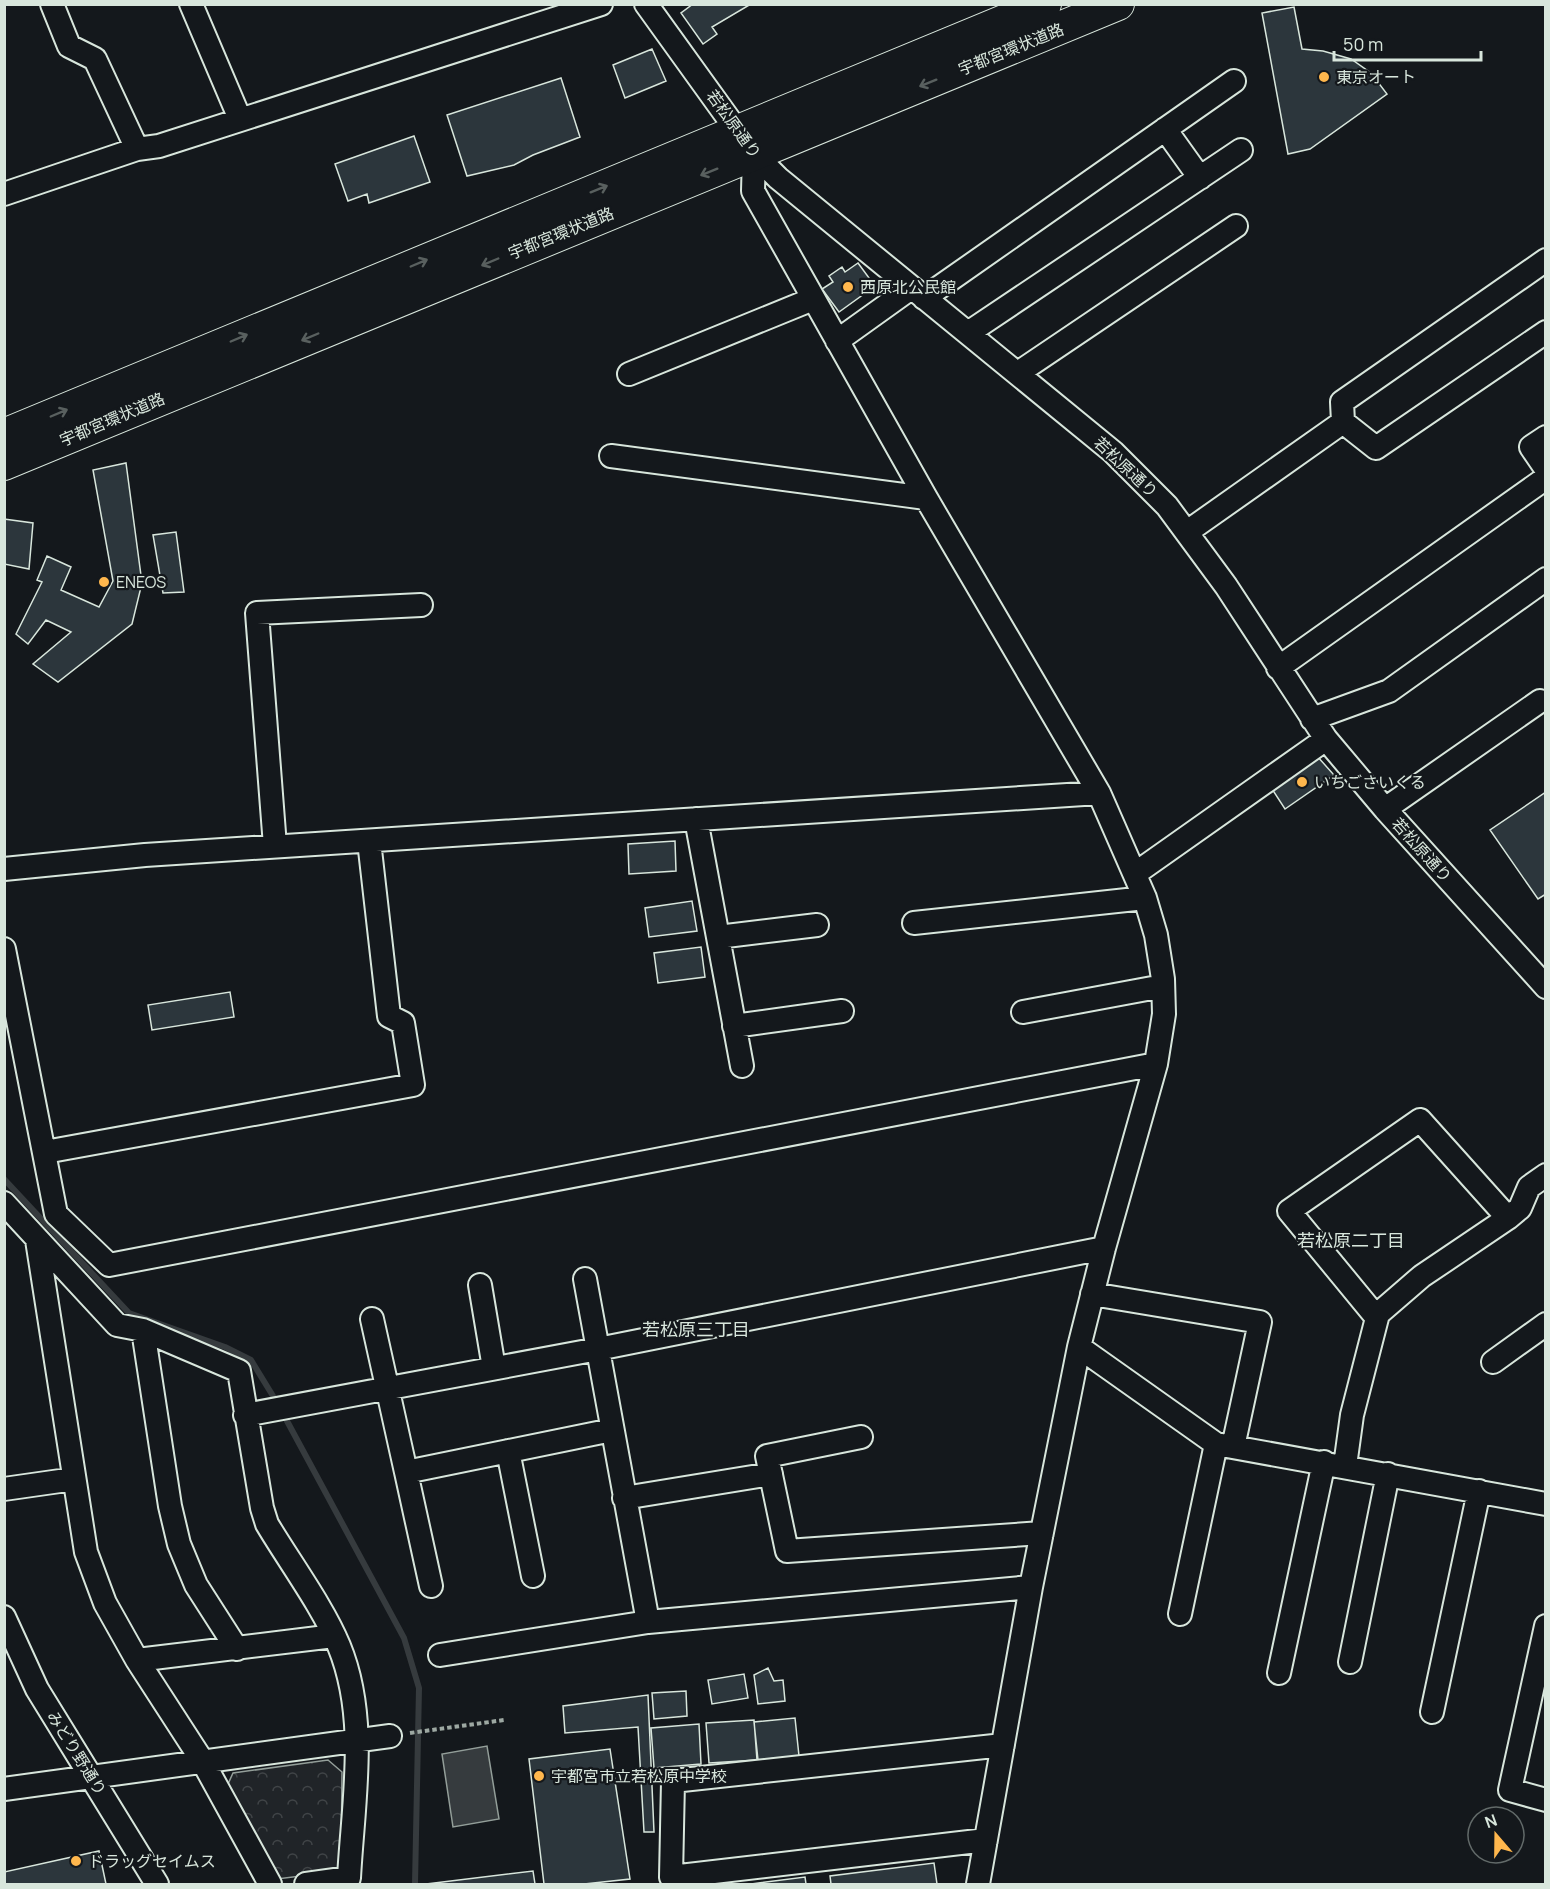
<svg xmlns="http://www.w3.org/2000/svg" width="1550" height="1889" font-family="Manrope,'Noto Sans JP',sans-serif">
<defs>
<pattern id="park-crowns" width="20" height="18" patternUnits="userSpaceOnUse" patternTransform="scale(1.5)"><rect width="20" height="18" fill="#202428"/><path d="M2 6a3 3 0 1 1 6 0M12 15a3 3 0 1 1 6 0" fill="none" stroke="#404447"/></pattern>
</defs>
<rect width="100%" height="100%" fill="#14181c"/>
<!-- park -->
<path fill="url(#park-crowns)" stroke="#939e99" stroke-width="1.5" d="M328 1760 342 1772 341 1871 277 1879 228 1784 233 1773Z"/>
<!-- water -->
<path fill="#363b3e" stroke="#939e99" stroke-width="1.5" d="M487 1746 499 1819 453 1827 442 1754Z"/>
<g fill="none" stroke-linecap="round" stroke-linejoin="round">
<!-- stream -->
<path stroke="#363b3e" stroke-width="6" d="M4 1179 129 1313 225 1347 251 1360 273 1396
M287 1421 404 1638 419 1688 415 1884"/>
</g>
<!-- building -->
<path fill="#2c363c" stroke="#d8e6dc" stroke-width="1.5" d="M693 4H751L712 27 717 34 703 44 681 13Z
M1294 7 1302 49 1323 51 1351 59 1371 73 1387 94 1310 149 1288 154 1262 13Z
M652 49 666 81 625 98 613 65Z
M561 78 580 137 533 155 514 165 467 176 447 115Z
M414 136 430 182 369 203 367 194 348 201 335 164Z
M858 263 875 286 839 312 822 289 833 282 829 276 842 267 845 272Z
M126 463 142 583 132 624 58 682 33 664 71 632 46 620 28 644 16 634 42 582 37 580 47 556 71 567 61 590 99 607 113 581 93 470Z
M4 519 33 523 29 569 4 564Z
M176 532 184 592 163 593 153 535Z
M1317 756 1334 775 1285 809 1272 789Z
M1546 792V894L1538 899 1490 830Z
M675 841 676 871 629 874 628 844Z
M692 901 697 931 649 937 645 908Z
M701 947 705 977 658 983 654 953Z
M230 992 234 1017 152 1030 148 1005Z
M768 1668 774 1681 783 1680 785 1701 758 1704 754 1675Z
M744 1674 748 1698 712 1704 708 1680Z
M686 1691 687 1716 654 1719 652 1693Z
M648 1695 654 1832H644L638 1727 565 1733 563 1706Z
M795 1718 799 1756 758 1760 754 1722Z
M754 1720 757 1760 709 1763 706 1723Z
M699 1724 701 1764 654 1768 651 1728Z
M610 1749 630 1879 584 1884H544L529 1759Z
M99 1851 106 1884H4V1872Z
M934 1863 937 1884H831L830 1876Z
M533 1871 535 1884H426Z
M805 1877 806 1884H751Z"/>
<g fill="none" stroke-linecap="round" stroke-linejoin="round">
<!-- minor casing -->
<g stroke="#d8e6dc" stroke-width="26">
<path id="minor" d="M52 4 69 46 95 59 137 149
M191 4 240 119
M646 4 754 154 778 178 1113 452 1167 506 1226 586 1326 739 1385 809 1546 987
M1165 129 1200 178
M754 154 753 191 926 498 1099 793 1145 898 1156 935 1163 979 1164 1014 1156 1064 1104 1248 1079 1347 1031 1587 978 1884
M4 194 137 149 159 146 601 4
M1546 260 1342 402 1343 422 1376 448 1546 332
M924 298 1234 81
M968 333 1241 150
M837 341 911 288
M1018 373 1236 226
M629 374 813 299
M1546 437 1531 447 1546 469
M611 456 926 498
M1187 532 1343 422
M1278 668 1546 478
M1312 719 1389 691 1546 579
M1385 809 1540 701
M696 819 742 1066
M275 846 257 613 421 605
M4 869 145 855 1099 793
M1136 873 1326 739
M914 923 1145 898
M718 937 817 925
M4 949 56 1214 109 1265 1156 1064
M1023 1012 1163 986
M734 1026 842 1011
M45 1152 413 1085 403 1023 389 1016 369 841
M4 1203 117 1325 143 1330 239 1371 262 1508 267 1524C289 1561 323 1607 339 1646 369 1719 353 1802 349 1878L306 1884
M37 1240 86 1552 105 1603 137 1660 203 1762 270 1884
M585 1279 648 1622 1031 1587
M480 1285 494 1368
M1092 1294 1260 1322 1233 1447
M1377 1318 1289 1211 1420 1120 1508 1218
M372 1319 406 1472 612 1430
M143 1330 170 1506 179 1544 196 1585 237 1649
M1079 1347 1216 1444 1546 1504
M1493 1362 1546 1324
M245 1415 598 1349 1104 1248
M861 1437 767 1456 787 1551 1042 1533
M508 1451 533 1576
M1345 1466 1352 1415 1378 1314 1422 1276 1508 1218 1520 1208 1529 1187 1546 1175
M406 1472 431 1586
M4 1489 74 1479
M624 1498 771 1474
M1180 1614 1216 1444
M4 1617 37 1689 157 1884
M1546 1626 1510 1790 1546 1800
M440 1655 648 1622
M137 1660 334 1636
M1350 1662 1388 1474
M1279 1673 1324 1462
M1432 1712 1479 1491
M4 1789 390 1736
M986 1840 671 1877 673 1781 1003 1745"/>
</g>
<!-- highway casing -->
<g stroke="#d8e6dc" stroke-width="34">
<path id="highway" d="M4 435 1045 4
M4 464 1118 4"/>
</g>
<!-- path -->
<path stroke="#9da8a2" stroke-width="4" stroke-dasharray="4.5 3" stroke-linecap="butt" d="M410 1733 504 1720"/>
<!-- minor -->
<use href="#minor" stroke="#14181c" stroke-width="22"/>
<!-- highway -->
<use href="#highway" stroke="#14181c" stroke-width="32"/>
</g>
<!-- one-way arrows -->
<defs><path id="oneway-shaft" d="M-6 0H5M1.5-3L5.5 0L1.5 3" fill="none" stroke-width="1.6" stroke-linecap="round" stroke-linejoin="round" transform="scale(1.5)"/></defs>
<g stroke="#59605f">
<use href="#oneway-shaft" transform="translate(928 83) rotate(158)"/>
<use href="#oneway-shaft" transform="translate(709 172) rotate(158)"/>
<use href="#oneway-shaft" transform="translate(599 189) rotate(-22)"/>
<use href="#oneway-shaft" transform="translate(490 262) rotate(157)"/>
<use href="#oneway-shaft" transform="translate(419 263) rotate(-23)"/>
<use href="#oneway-shaft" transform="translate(310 337) rotate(157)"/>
<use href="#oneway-shaft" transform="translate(239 338) rotate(-23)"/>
<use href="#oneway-shaft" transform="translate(59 413) rotate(-23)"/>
</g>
<!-- markers -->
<g fill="#ffb74d" stroke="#14181c" stroke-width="2">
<circle cx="1324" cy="77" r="6"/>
<circle cx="848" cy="287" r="6"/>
<circle cx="104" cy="582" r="6"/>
<circle cx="1302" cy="782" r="6"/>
<circle cx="539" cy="1776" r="6"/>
<circle cx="76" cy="1861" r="6"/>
</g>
<g text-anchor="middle" stroke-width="4.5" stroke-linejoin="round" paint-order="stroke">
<!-- street labels -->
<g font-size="16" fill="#d8e6dc" stroke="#14181c">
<text transform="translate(1011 49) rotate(-22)" y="6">宇都宮環状道路</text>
<text transform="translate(734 124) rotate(54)" y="6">若松原通り</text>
<text transform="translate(561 233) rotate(-22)" y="6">宇都宮環状道路</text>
<text transform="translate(112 419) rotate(-23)" y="6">宇都宮環状道路</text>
<text transform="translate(1126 467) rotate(43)" y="6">若松原通り</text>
<text transform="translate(1422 850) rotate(48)" y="6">若松原通り</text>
<text transform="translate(77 1753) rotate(58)" y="6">みどり野通り</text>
</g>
<!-- poi labels -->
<g font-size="16" fill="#d8e6dc" stroke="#14181c" text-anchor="start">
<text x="1336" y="83">東京オート</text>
<text x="860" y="293">西原北公民館</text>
<text x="116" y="588">ENEOS</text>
<text x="1314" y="788">いちごさいくる</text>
<text x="551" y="1782">宇都宮市立若松原中学校</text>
<text x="88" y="1867">ドラッグセイムス</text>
</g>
<!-- neighbourhood labels -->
<g font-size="18" fill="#d8e6dc" stroke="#14181c">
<text x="1351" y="1247">若松原二丁目</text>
<text x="696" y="1336">若松原三丁目</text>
</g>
</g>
<!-- border -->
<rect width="1550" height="1889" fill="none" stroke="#d8e6dc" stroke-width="12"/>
<!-- north arrow -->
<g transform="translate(1496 1835) rotate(340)"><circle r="28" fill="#14181c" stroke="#626a69" stroke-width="1.5"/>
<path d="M0-4.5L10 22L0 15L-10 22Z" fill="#ffb74d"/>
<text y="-9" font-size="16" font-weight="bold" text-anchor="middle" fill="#d8e6dc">N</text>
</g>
<!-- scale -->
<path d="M1334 51v9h147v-9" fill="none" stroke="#d8e6dc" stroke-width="3"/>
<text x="1343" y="51" font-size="18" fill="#d8e6dc" stroke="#14181c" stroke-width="4.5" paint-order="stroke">50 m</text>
</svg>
